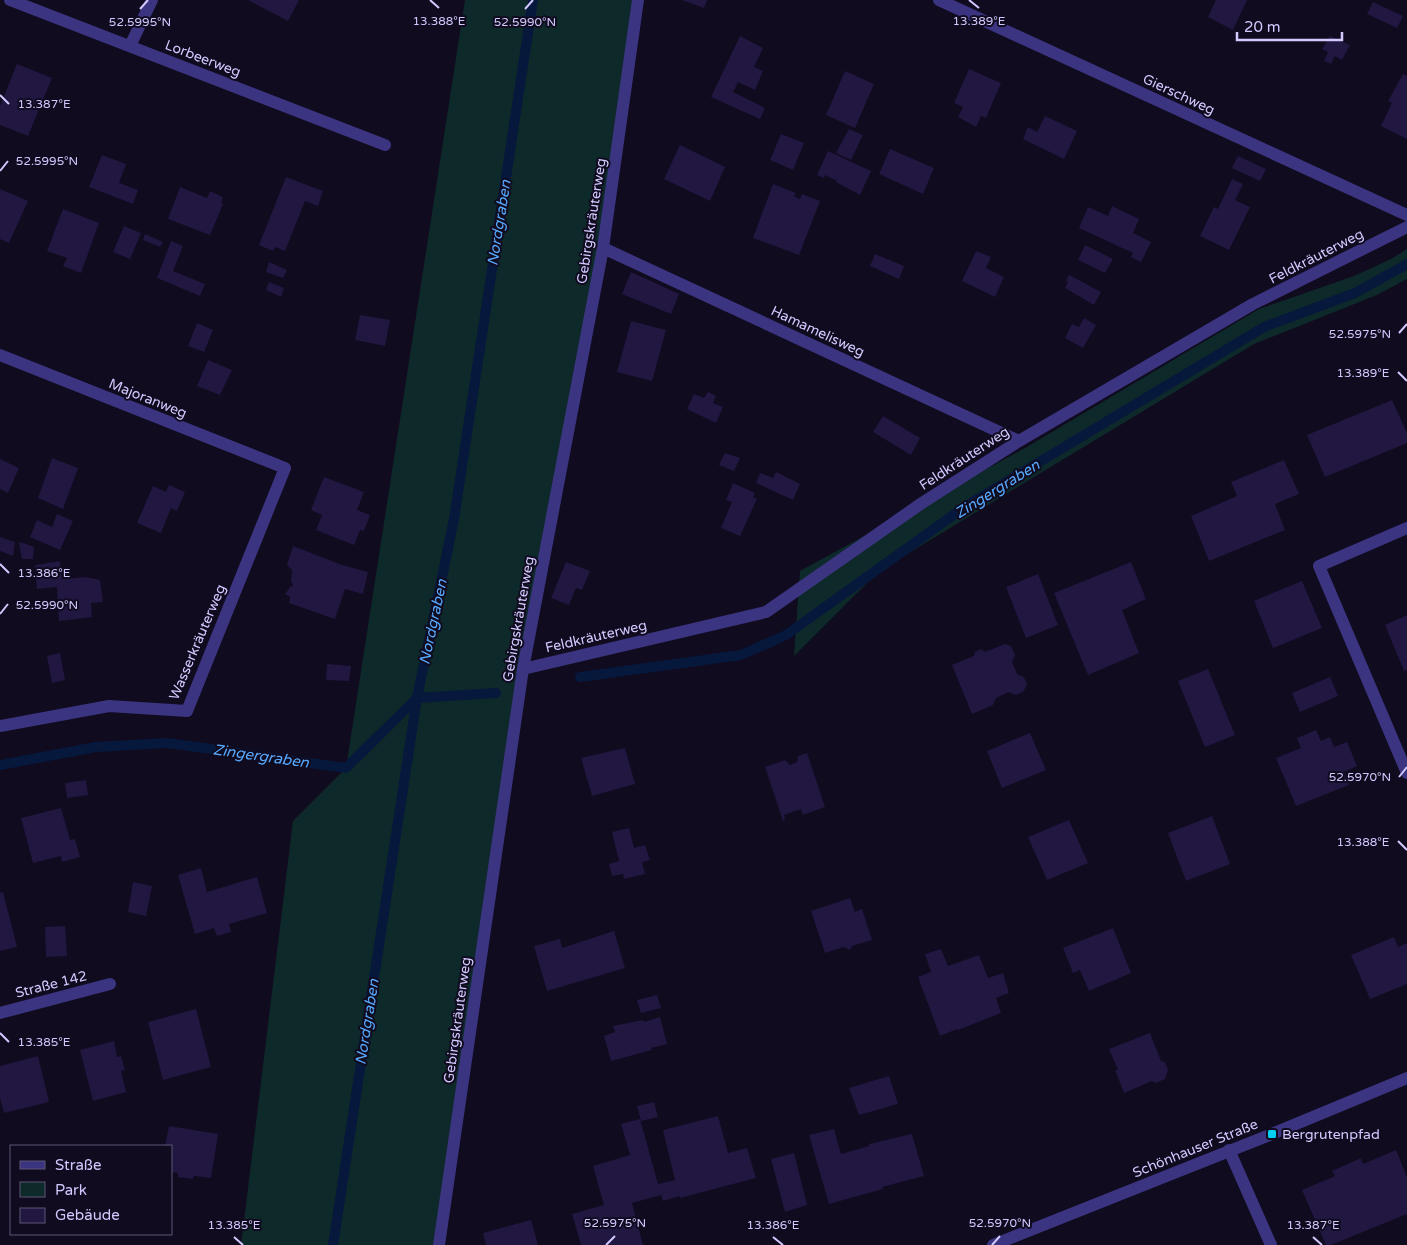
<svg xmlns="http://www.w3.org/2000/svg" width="1407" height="1245" font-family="'Varela Round',sans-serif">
<rect width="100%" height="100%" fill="#100b1f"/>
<!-- green -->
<path fill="#0e2929" d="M465 0H638L603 248 523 669 439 1245H241L293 821 346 768Z
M1407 249V279L1377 295 1254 344 879 571 794 656 800 571 1025 448 1259 309 1354 276 1391 259Z"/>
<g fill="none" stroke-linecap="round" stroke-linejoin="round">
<!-- stream -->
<path stroke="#07183d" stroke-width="10" d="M580 677 741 655 786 635 966 506 1264 327 1355 293 1407 264
M0 765 96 747 168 743 346 768 417 698 496 693
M333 1245 417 698 454 519 533 0"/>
</g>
<!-- building -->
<path fill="#211741" d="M248 0H299L288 21Z
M682 0H707L704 8Z
M1216 0H1247L1233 30 1208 17Z
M1373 2 1403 16 1397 28 1367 14Z
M740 36 763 48 754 67 763 71 755 90 738 82 733 92 765 108 760 119 711 97Z
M1330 36 1350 45 1342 60 1335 56 1331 64 1324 61 1328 52 1322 49Z
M17 64 52 78 28 136 0 125V106Z
M969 69 1001 83 986 118 981 116 976 127 958 117 963 107 954 103Z
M845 71 874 84 855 128 826 115Z
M1403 74 1407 76V139L1381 126 1392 103 1388 101Z
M1045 116 1077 131 1064 159 1023 139 1028 127 1037 132Z
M849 129 863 135 851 160 836 153Z
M781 134 804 143 793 170 770 160Z
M680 145 725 167 710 201 664 179Z
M890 149 934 168 923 194 879 174Z
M828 151 871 171 860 195 836 182 837 181 825 175 824 178 817 175Z
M102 155 126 164 119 183 138 190 133 204 89 187Z
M1238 156 1266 169 1260 181 1232 168Z
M286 177 323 191 318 206 305 201 285 251 275 247 273 251 259 245Z
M1232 179 1243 184 1235 200 1250 207 1229 250 1200 236 1214 207 1218 209Z
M773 184 796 193 794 196 800 199 802 194 820 201 799 255 753 238Z
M180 187 207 198 210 191 223 197 221 203 223 204 210 235 168 219Z
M0 189 28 201 9 243 0 239Z
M1112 206 1139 219 1133 233 1151 242 1141 262 1131 257 1133 253 1079 228 1088 207 1108 216Z
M63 209 99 223 81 273 63 266 67 258 47 251Z
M124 226 141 233 130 259 113 252Z
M145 234 163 242 160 247 143 240Z
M171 241 183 246 173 271 205 284 200 296 157 278Z
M1085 245 1113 259 1105 273 1078 260Z
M976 251 991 257 986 268 1004 277 995 297 962 281Z
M875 254 904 266 899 279 870 266Z
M269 262 287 270 283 278 266 272Z
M631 272 679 294 671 314 622 294Z
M1069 275 1101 292 1094 305 1065 288 1068 282 1066 281Z
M269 282 284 288 281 297 266 290Z
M360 315 390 320 385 346 355 340Z
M1084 318 1096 325 1083 348 1065 338 1072 324 1079 327Z
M631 321 666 330 652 381 617 372Z
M197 323 213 330 204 352 188 346Z
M208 360 232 370 220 395 197 386Z
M708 392 716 396 713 403 723 407 716 423 687 409 694 394 704 398Z
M1392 400 1407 433V443L1325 477 1307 435Z
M883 416 920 438 911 455 873 432Z
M725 453 740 458 734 471 719 465Z
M52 458 78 468 63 509 38 498Z
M0 459 19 468 8 493 0 489Z
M1284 460 1299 494 1275 504 1285 530 1209 561 1191 516 1237 496 1231 482Z
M776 472 800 484 793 500 756 483 760 473 773 478Z
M324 477 364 492 357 510 370 515 364 531 360 530 354 545 316 530 322 515 311 510Z
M733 483 755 493 753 497 757 499 740 536 721 528 732 502 726 500Z
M169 485 185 492 177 511 171 508 161 533 137 523 153 486 166 492Z
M57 514 73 521 60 550 30 537 37 520 52 527Z
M0 537 15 542 13 556 0 551Z
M20 542 34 547 33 559H22L19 543Z
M293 546 342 565 368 572 363 594 345 589 335 619 289 603 290 597 285 594 291 586 293 587V584L291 582 292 570 287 565Z
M60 561 62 579 86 577 100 580 103 602 91 603 92 617 59 621 57 587 37 589 35 565Z
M566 562 590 571 582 590 576 588 569 605 551 598Z
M1131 562 1146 599 1122 610 1139 653 1088 675 1054 593Z
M1038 574 1058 625 1026 638 1006 587Z
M1302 581 1322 628 1273 648 1254 601Z
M1407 615V670L1404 671 1385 625Z
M1005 644 1011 646 1015 655 1012 662 1017 674 1024 677 1027 684 1024 691 1016 695 1009 692 996 698 993 705 972 714 952 665 974 656 975 652 981 649 985 652Z
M60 653 65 680 52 683 47 656Z
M327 664 351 666 349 681 326 680Z
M1208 669 1235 735 1205 747 1178 681Z
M1330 677 1338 696 1300 712 1292 693Z
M1316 730 1321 741 1330 737 1334 747 1347 742 1357 766 1344 772 1349 785 1296 806 1276 758 1301 748 1297 738Z
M1030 733 1046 770 1002 788 987 751Z
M625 748 635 784 592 796 581 758Z
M807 753 825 807 803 815 801 809 784 815 785 820 783 821 765 767 785 760 790 765 797 762 798 756Z
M86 780 88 795 67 798 65 783Z
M61 808 70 840 75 839 80 857 62 862 61 856 33 863 21 818Z
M1212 816 1230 864 1186 881 1168 833Z
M1069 820 1088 863 1047 880 1028 837Z
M629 828 634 848 645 845 650 860 642 862 645 874 624 879 623 874 612 876 609 864 619 861 612 832Z
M201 868 207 892 257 877 267 913 229 924 231 932 217 936 214 928 195 934 178 875Z
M133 882 152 886 146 916 128 912Z
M3 892 17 947 0 951V893Z
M850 898 855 912 862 909 872 940 852 946 850 950 844 947 825 953 811 911Z
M65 926 67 956 46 957 45 927Z
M1113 928 1131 973 1089 991 1080 970 1073 973 1063 948Z
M614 931 625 968 547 991 534 946 560 939 562 948Z
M1394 937 1398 947 1407 943V984L1370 999 1351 955Z
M941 949 948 966 979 955 988 978 1003 973 1009 993 996 998 1001 1013 958 1030 957 1029 940 1036 918 977 931 972 925 954Z
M657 995 661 1008 641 1013 637 1000Z
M196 1009 211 1067 163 1080 148 1022Z
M660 1017 667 1044 651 1048 652 1050 611 1061 604 1036 615 1032 613 1026 643 1020 644 1022Z
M1150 1033 1161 1061 1165 1062 1168 1070 1165 1079 1156 1083 1152 1081 1124 1093 1115 1070H1118L1109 1049Z
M114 1041 117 1057 121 1056 125 1070 121 1071 126 1092 93 1101 80 1050Z
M38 1056 49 1102 4 1113 0 1098V1066Z
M889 1076 898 1104 859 1115 849 1088Z
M654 1102 658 1117 641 1121 637 1106Z
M718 1116 728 1153 747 1148 756 1178 680 1198V1196L663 1201 661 1195 632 1203 643 1245H581L572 1214 604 1205 593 1166 630 1155 621 1124 640 1119 658 1184 675 1180 663 1130Z
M169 1126 218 1134 211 1178 194 1176 193 1179 178 1177V1173L171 1172V1146H165Z
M834 1129 841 1154 869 1146V1144L912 1134 924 1176 882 1187 883 1189 829 1204 809 1135Z
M1396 1150 1407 1177V1214L1331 1245H1326L1302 1190 1335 1176 1332 1171 1361 1158 1363 1164Z
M794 1153 807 1205 785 1212 771 1159Z
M531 1220 538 1245H486L483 1233Z"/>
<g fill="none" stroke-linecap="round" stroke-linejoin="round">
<!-- service -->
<path stroke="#3b3480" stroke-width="12" d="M10 0 385 145
M939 0 1407 215
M130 46 152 0
M603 248 1019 441
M0 355 285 468 187 711 109 706 0 726
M1407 528 1319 566 1407 773
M523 669 766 612 922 503 1019 441 1253 304 1407 227
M439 1245 523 669 603 248 638 0"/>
<!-- minor -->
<path stroke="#3b3480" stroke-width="12" d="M0 1013 110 984
M1229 1150 1271 1245"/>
<!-- tertiary -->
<path stroke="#3b3480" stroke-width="12" d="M993 1245 1272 1134 1407 1078"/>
</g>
<!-- ticks -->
<path fill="none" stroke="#d2c9ff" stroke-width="2" d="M430 0 439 8M969 0 979 8M140 9 148 0M525 9 533 0M0 95 9 104M0 171 8 161M1399 333 1407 324M1398 372 1407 381M0 564 9 573M0 614 8 604M1399 777 1407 767M1398 841 1407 850M0 1033 9 1042M234 1237 243 1245M773 1237 783 1245M1313 1237 1322 1245M606 1245 615 1236M992 1245 1000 1236"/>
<!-- markers -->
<rect fill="#00cff4" stroke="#100b1f" stroke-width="2" x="1267" y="1129" width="10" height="10" rx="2.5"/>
<g text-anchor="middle" stroke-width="4" stroke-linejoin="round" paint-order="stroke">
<!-- street labels -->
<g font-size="14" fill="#d2c9ff" stroke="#100b1f">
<text transform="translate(203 58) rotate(21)" y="5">Lorbeerweg</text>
<text transform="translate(1179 94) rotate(25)" y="5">Gierschweg</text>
<text transform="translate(591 221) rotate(-81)" y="5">Gebirgskräuterweg</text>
<text transform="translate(1316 256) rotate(-27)" y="5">Feldkräuterweg</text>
<text transform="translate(818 331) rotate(25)" y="5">Hamamelisweg</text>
<text transform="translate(148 398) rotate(22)" y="5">Majoranweg</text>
<text transform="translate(964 458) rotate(-33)" y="5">Feldkräuterweg</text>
<text transform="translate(518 619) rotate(-80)" y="5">Gebirgskräuterweg</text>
<text transform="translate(596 636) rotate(-13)" y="5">Feldkräuterweg</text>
<text transform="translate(197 642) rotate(-67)" y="5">Wasserkräuterweg</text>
<text transform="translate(51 984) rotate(-14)" y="5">Straße 142</text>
<text transform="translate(457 1020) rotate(-82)" y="5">Gebirgskräuterweg</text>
<text transform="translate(1195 1148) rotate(-22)" y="5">Schönhauser Straße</text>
</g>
<!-- poi labels -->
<g font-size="14" fill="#d2c9ff" stroke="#100b1f" text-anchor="start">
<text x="1282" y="1139">Bergrutenpfad</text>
</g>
<!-- water labels -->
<g font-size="15" font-style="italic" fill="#57a9ff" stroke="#100b1f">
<text transform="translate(499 223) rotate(-81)" y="5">Nordgraben</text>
<text transform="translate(997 489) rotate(-32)" y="5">Zingergraben</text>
<text transform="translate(433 622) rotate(-78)" y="5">Nordgraben</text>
<text transform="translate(261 756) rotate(8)" y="5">Zingergraben</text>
<text transform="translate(367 1022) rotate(-81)" y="5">Nordgraben</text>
</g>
</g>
<g font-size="12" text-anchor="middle" fill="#d2c9ff" stroke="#100b1f" stroke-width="4" stroke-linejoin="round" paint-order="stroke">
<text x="439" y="25">13.388°E</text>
<text x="979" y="25">13.389°E</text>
<text x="140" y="26">52.5995°N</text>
<text x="525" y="26">52.5990°N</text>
<text x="44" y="108">13.387°E</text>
<text x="47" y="165">52.5995°N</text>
<text x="1360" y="338">52.5975°N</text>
<text x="1363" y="377">13.389°E</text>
<text x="44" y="577">13.386°E</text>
<text x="47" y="609">52.5990°N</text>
<text x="1360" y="781">52.5970°N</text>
<text x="1363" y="846">13.388°E</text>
<text x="44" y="1046">13.385°E</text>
<text x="615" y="1227">52.5975°N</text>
<text x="1000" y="1227">52.5970°N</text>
<text x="234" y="1229">13.385°E</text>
<text x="773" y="1229">13.386°E</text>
<text x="1313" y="1229">13.387°E</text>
</g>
<!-- legend -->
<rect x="10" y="1145" width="162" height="90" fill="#100b1f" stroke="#5e5779"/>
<rect x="20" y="1161" width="25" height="8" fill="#3b3480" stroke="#5e5779"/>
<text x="55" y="1170" font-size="15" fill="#d2c9ff">Straße</text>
<rect x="20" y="1182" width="25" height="15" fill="#0e2929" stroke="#5e5779"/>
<text x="55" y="1195" font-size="15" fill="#d2c9ff">Park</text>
<rect x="20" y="1208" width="25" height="15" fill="#211741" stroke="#5e5779"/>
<text x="55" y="1220" font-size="15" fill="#d2c9ff">Gebäude</text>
<!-- scale -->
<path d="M1237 32v8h105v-8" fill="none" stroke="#d2c9ff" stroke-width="2.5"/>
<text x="1244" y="32" font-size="15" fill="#d2c9ff" stroke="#100b1f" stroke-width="4" paint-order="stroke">20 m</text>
</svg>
